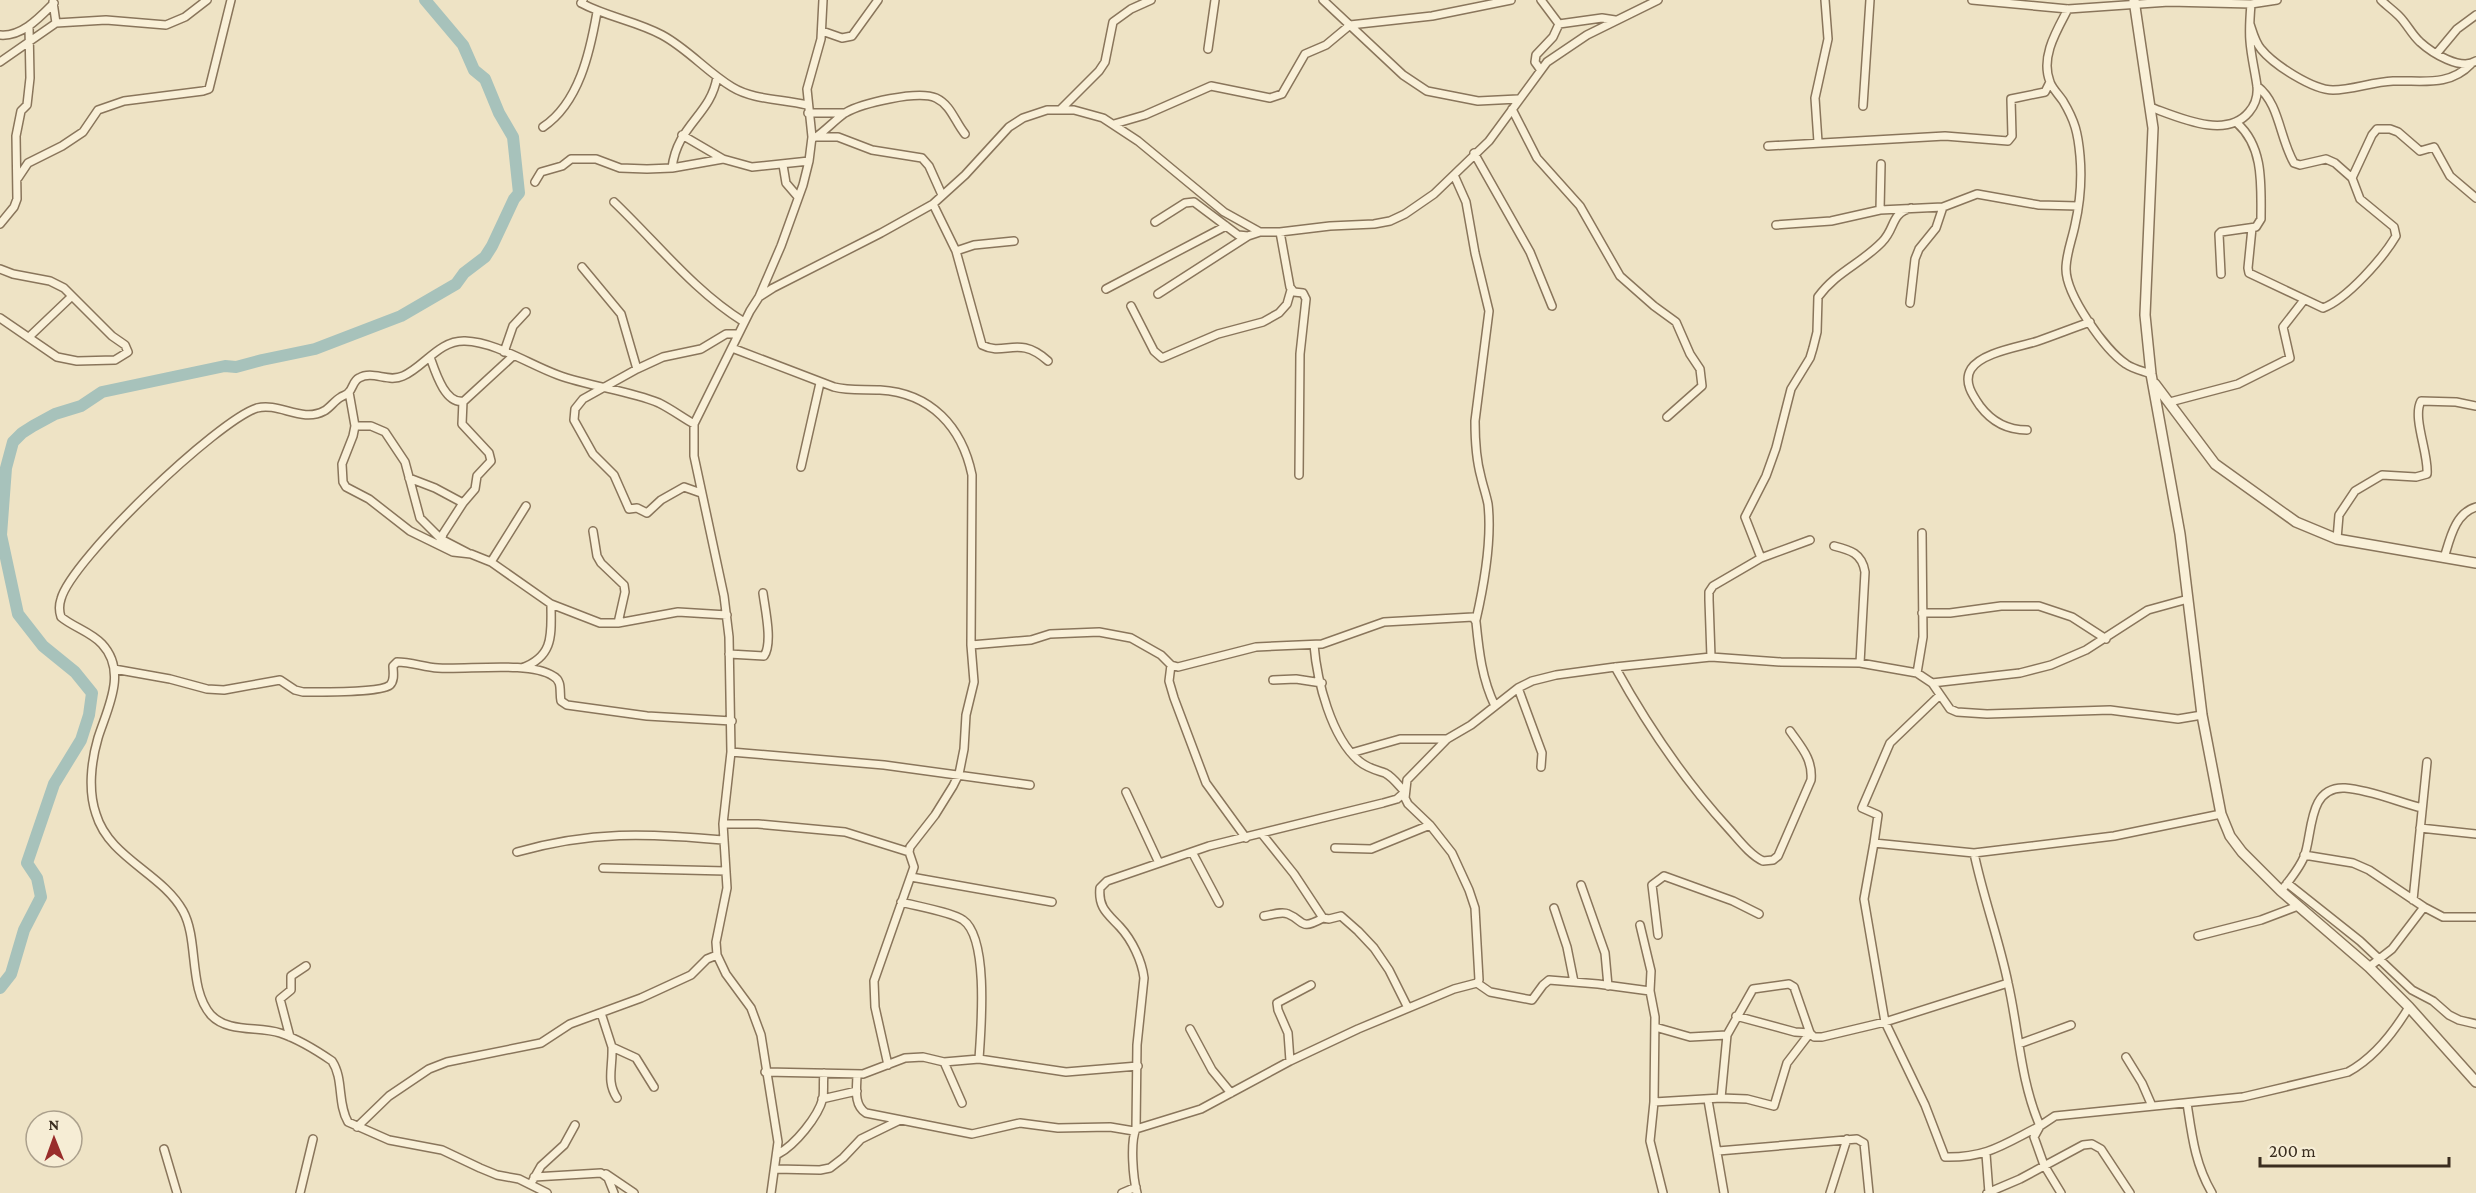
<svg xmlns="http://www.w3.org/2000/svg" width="2476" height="1193" font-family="'Crimson Pro',serif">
<rect width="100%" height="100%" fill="#eee3c5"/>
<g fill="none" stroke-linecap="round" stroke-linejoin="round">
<!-- river -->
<path stroke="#a7c2bb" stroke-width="12" d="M0 988 11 974 24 930 41 897 37 878 27 863 54 784 81 740 89 715 92 693 75 672 43 646 18 614 1 535 6 468 13 442 22 433 33 426 55 414 81 406 102 392 225 366 236 367 262 360 315 349 401 316 456 284 464 273 485 257 492 246 514 199 519 193 513 137 499 113 485 79 474 70 463 45 425 0"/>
<!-- minor casing -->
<g stroke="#89755b" stroke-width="10">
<path id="minor" d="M583 0 581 3C607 17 636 21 662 35 688 49 707 72 732 87 753 100 783 99 807 105
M1323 0 1403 75 1427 91 1478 101 1518 99
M1541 0 1559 24 1602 18 1615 20
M1972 0 2068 9 2169 2 2251 4 2277 0
M2381 0C2387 6 2393 10 2399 16 2407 24 2412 35 2420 42 2432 53 2461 71 2476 61
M53 2 56 23
M2068 9C2057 30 2040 57 2050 82 2052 88 2059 95 2063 101 2075 121 2078 133 2080 156 2082 179 2080 203 2075 225 2072 240 2066 254 2066 269 2066 295 2105 350 2126 364 2133 369 2143 371 2151 374
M2250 24C2253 33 2255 42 2261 49 2274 65 2313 90 2333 90 2352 90 2372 82 2393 81 2422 80 2449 87 2471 64
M822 31 842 38 852 36 878 0
M0 35C22 37 40 17 54 3
M1208 49 1215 0
M2437 53 2457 29 2476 15
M0 62 56 23 106 20 166 25 185 17 207 0
M1540 69 1535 62 1536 55 1553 37 1559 24
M1863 106 1870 0
M2150 107C2178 117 2226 140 2249 112 2255 105 2258 96 2257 86 2255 71 2251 56 2250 41 2249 29 2250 16 2251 4
M1061 109 1099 71 1105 62 1113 22 1131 9 1151 0
M1512 109 1537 158 1580 206 1620 276 1654 306 1676 322 1690 354 1700 369 1702 386 1667 417
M808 113H845
M1114 124 1145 115 1211 86 1270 98 1282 94 1305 54 1326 45 1350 25 1432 16 1511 0
M543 127C579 103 590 52 597 12
M682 135 723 159
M816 137C826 130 835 120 845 113 862 103 918 90 936 98 951 105 955 122 965 134
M817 137H838L872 150 922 158 929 166 942 195
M1818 142 1815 98 1828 39 1825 0
M1768 146 1945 136 2008 141 2012 136 2011 99 2045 92 2050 82
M1474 153 1530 252 1552 306
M783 165 786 183 798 197
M672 168C677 125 711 115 717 77
M1454 175 1466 202 1475 253 1489 311 1475 421C1475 439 1476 459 1481 477 1483 486 1486 494 1488 504 1492 539 1484 585 1476 620
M18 178 28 163 62 146 83 132 98 110 124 101 203 91 209 89 231 0
M2352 178 2372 135 2377 129H2390L2398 132 2420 151 2434 147 2450 176 2476 198
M535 182 541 172 562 166 571 159H596L620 168 647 169 672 168 723 159 752 167 809 161
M614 202C657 243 694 291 744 322
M933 204 956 251 982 345C1005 357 1018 334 1048 361
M1880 210 1881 164
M1155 222 1185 203 1194 202 1238 235 1248 236 1260 232
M0 224 14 207 17 199 16 136 21 111 27 105 30 78 29 27
M1776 225 1831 221 1880 210 1943 207 1977 194 2039 205 2078 206
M2252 228 2248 268 2249 273 2323 308C2347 299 2383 258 2396 236L2394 227 2360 199 2352 178 2335 163 2326 159 2300 165 2294 163C2279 137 2280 104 2257 86
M1280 232 1290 287 1294 292 1303 293 1306 299 1300 354 1299 475
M956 251 974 245 1014 241
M582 267 621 314 637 369
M0 269 13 274 50 281 64 288 112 336 125 345 128 352 115 360 77 361 57 357 0 318
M2221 274 2219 234 2221 232 2256 227 2261 219C2261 185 2264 147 2237 123
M1106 289 1226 226
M1158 294 1248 236
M759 297 781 246 803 185 809 161 812 137 807 89 821 39 823 0
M1910 303 1915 259 1919 249 1936 228 1943 207
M1131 306 1154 351 1162 358 1218 334 1263 322 1279 313 1287 304 1291 290
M29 337 71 297
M732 348 834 387C849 391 864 389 880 390 931 393 962 427 972 475L971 645 974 682 966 715 964 749 959 774 953 786 935 815 910 847 909 852 914 867 874 981 875 1007 888 1065
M504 352 513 326 526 312
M430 357C435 371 445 405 464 401L513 356
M349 392 355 426 353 436 342 464 343 482 346 487 369 499 410 531 453 552 471 554 491 562 551 604 600 623H618L678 612 727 615
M2170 402 2238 384 2290 358 2283 327 2304 300
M355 426H371L385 432 405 462 420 518 441 539 468 553
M2027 430C2008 430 1992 422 1980 406 1973 396 1963 382 1971 369 1982 352 2020 347 2038 341 2055 335 2073 328 2090 322
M801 467 820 383
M409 478 435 488 463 503
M701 493 684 487 661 500 647 513 637 508 629 509 614 475 593 454 574 420 575 409 583 399 637 369 663 357 701 349 726 334H738
M593 531 597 556 601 563 624 585 625 592 618 623
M2337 539 2339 515 2355 491 2382 475 2416 477 2427 474C2429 454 2412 418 2421 401L2456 402 2476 406
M441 542 443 534 463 503 475 489 477 476 491 461 489 453 462 424 463 401
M1834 546C1850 550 1862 553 1865 572L1860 663
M1761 558 1745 517 1766 476 1776 448 1791 389 1810 358 1813 348 1817 332 1818 297C1836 272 1862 263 1882 242 1896 228 1890 214 1911 208
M2444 558C2450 539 2455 513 2476 507
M491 562 526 506
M1922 613H1950L2001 606H2039L2072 617 2106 639
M971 645 1031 640 1050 634 1099 632 1131 638 1161 655 1171 665 1178 667 1256 647 1322 644 1384 622 1473 617 1476 622C1479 652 1482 679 1495 706
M729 654 764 656C773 643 765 609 763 593
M1711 657 1709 600V592L1713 586 1761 558 1810 540
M1171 665 1169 681 1174 698 1206 783 1246 838
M1615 667C1647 725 1684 780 1729 829 1739 840 1750 855 1763 861L1773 860 1778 856 1811 780C1813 759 1801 747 1790 731
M522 668C555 656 551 633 551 604
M114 669 170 679 207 689 224 690 280 680 295 690 303 692C318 692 381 693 390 685 395 680 393 672 393 666L397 662C411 662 424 667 438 668 467 670 530 661 553 676 563 681 559 692 561 701L567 705 647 716 732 721
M1917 673 1923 637 1922 533
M1273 680 1296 679 1322 683
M1932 683 2020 673 2051 665 2086 650 2148 610 2188 599
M1518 688 1542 753 1541 767
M1940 695 1890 743 1862 808 1878 815 1874 843 1974 853 2114 836 2221 814
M731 752 884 765 1030 785
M1351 753 1400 739H1447
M1126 792 1159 863
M723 824H758L845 832 909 852
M2420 828 2476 834
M1262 834 1294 874 1323 918 1329 919 1341 916 1358 931 1374 948 1389 970 1408 1008
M1874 843 1864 899 1885 1022 1925 1105 1945 1157C1987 1158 2004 1144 2040 1126 2020 1080 2019 1031 2008 983 1999 939 1983 897 1974 853
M1335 848 1371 849 1430 825
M517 852C591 831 647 833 723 840
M1192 852 1219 903
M2304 855 2353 863 2369 870 2424 907 2443 917H2476
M603 868 726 871
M911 877 1052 902
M2287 883 2360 941 2412 990 2433 1001 2449 1015 2459 1020 2476 1024
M1581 885 1605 953 1608 986
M2281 891C2289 881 2299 869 2304 857 2313 835 2307 786 2345 788 2371 790 2398 802 2422 808
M2413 900 2427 762
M901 902C916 906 952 912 963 920 989 938 981 1029 979 1059
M1554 908 1567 947 1574 982
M1264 916C1271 915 1282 911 1288 914 1305 921 1299 931 1323 918
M1640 925 1651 971 1650 991 1655 1017 1654 1102 1650 1141 1663 1193
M1658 935 1652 885 1664 876 1733 901 1759 914
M2198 936 2261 920 2298 906
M2369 967 2392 949 2424 907
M1477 983 1490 992 1532 1000 1543 985 1549 980 1598 984 1650 991
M601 1013 612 1047 636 1058 654 1087
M1736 1016 1795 1032 1810 1033
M1655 1027 1690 1037 1727 1035 1753 989 1789 984 1794 987 1810 1033 1814 1037H1822L1885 1022 2008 983
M1190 1029 1212 1070 1231 1093
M290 1037 280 999 291 990V976L306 966
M2019 1044 2071 1025
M612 1047C613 1068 606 1081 617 1098
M2126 1057 2142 1083 2152 1106
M1290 1061 1288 1033 1278 1010 1277 1003 1311 985
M944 1062 979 1059 1066 1072 1138 1066
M765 1072 863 1074 905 1058 923 1057 944 1062 962 1103
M857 1074C857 1087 853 1105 866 1113L972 1134 1020 1123 1058 1128 1110 1127 1134 1131
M1721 1098 1727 1035
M822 1099 857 1091
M1708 1100 1724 1193
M1654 1102 1721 1098 1747 1099 1774 1106 1787 1063 1810 1033
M2187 1103C2192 1136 2195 1164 2212 1193
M357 1127 389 1096 429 1069 447 1062 541 1043 570 1024 641 998 691 975 707 959 717 955
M1136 1129 1137 1045 1144 978C1142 961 1132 940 1120 927 1108 914 1098 908 1100 888L1107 881 1209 846 1383 803 1397 799 1405 792C1399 786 1393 777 1385 773 1376 770 1367 768 1359 761 1331 737 1317 681 1314 645
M164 1149 177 1193
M1718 1151 1857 1139 1864 1143 1869 1193
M778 1154C795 1145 818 1117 823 1098 824 1090 823 1081 824 1073
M1986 1154 1989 1193
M776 1169 820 1170 830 1168 843 1158 861 1139 900 1120
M606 1174 634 1193
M534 1177 601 1173 608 1178 614 1193
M533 1180 541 1166 564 1145 575 1125
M300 1193 313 1139
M547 1193 519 1179 497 1175 480 1168 442 1150 389 1140 348 1122C337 1103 344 1079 332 1061 316 1050 298 1039 280 1033 258 1026 228 1033 211 1015 188 989 199 940 183 911 162 873 109 858 96 814 88 791 91 762 98 738 107 709 128 672 102 644 91 632 73 627 61 617 59 611 59 605 61 599 71 560 218 420 257 408 279 402 302 423 324 411 330 408 334 401 341 397 344 395 347 395 349 392 353 388 353 381 359 378 373 370 388 383 403 376 424 367 439 340 465 341 496 342 530 365 558 375 591 387 627 390 659 403 671 409 682 417 694 424
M771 1193 778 1142 761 1035 751 1008 726 974 717 955 716 942 727 888 723 824 731 752 729 637 724 596 694 456V424L750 311 759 297 773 288 881 233 933 204 965 175 1009 127 1023 118 1047 110H1074L1103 118 1138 141 1224 212 1260 232H1280L1330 226 1374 224 1390 221 1405 214 1434 194 1489 141 1547 62 1587 35 1658 0
M1122 1193 1136 1187
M1137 1193C1133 1178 1130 1142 1136 1129L1201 1109 1290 1061 1358 1029 1454 989 1477 983 1479 980 1475 908 1469 890 1452 853 1430 825 1408 804 1405 798 1407 780 1447 739 1471 725 1518 688 1532 681 1556 675 1615 667 1711 657 1781 662 1860 663 1917 673 1932 683 1950 709 1957 712 1987 714 2110 710 2178 719 2202 715
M1830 1193 1847 1139
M1987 1193 2020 1179 2083 1145 2092 1144 2101 1149 2130 1193
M2061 1193 2044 1165 2034 1137 2040 1126 2055 1116 2243 1097 2348 1072C2374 1058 2394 1032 2409 1007"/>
</g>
<!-- tertiary casing -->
<g stroke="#89755b" stroke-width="12">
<path id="tertiary" d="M2134 0 2153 128 2145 315 2151 374 2180 534 2202 715 2221 814 2230 836 2242 852 2281 891 2369 967 2409 1007 2476 1082
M2155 384 2215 464 2296 522 2337 539 2476 563"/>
</g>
<!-- minor -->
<use href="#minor" stroke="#f9f0d8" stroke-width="7"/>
<!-- tertiary -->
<use href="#tertiary" stroke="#f9f0d8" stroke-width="9"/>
</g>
<!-- north arrow -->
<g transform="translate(54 1139) rotate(359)"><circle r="28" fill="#f6edd5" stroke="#aba08c" stroke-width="1.5"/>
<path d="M0-4.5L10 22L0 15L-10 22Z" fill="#992d2b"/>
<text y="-9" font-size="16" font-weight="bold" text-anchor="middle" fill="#3a2d1f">N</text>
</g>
<!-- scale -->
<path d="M2260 1157v9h189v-9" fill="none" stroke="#3a2d1f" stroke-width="3"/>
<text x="2269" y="1157" font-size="18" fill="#3a2d1f" stroke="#f6edd5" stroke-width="4.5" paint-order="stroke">200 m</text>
</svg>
